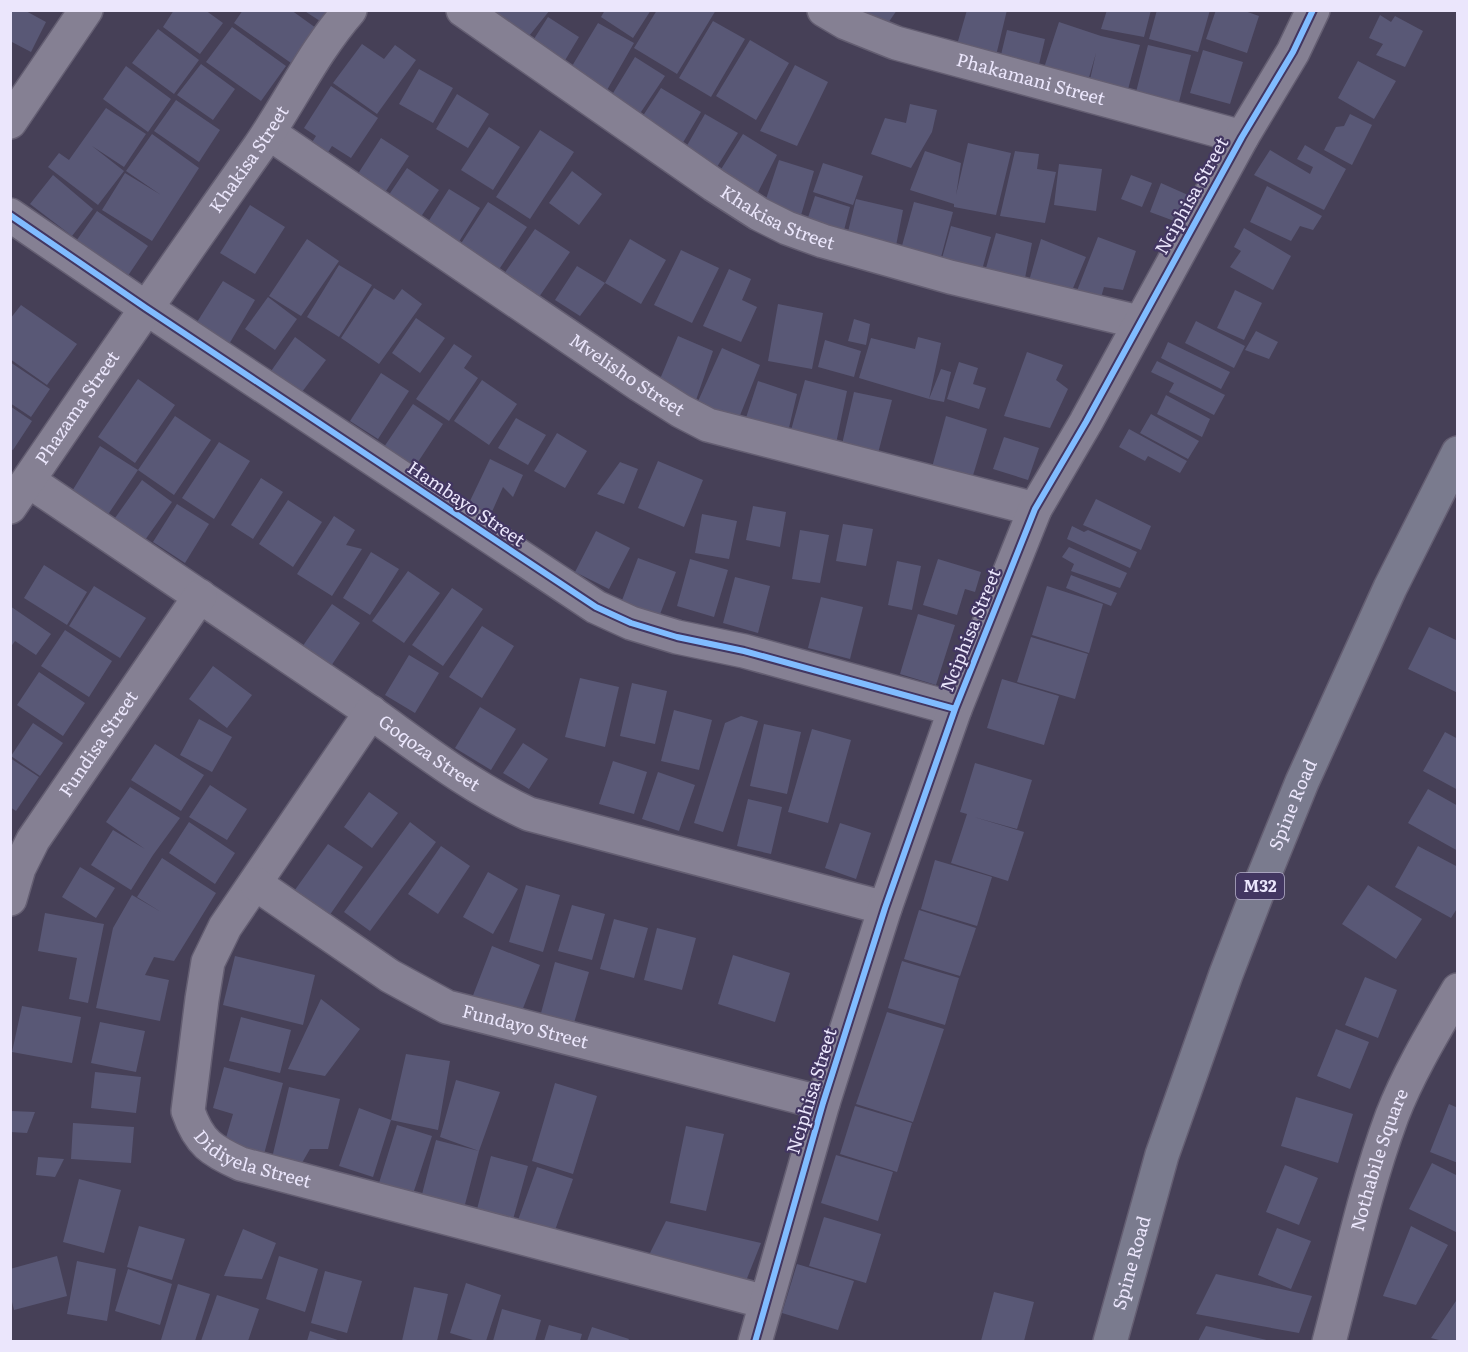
<svg xmlns="http://www.w3.org/2000/svg" width="1468" height="1352" font-family="Literata,serif">
<rect width="100%" height="100%" fill="#464057"/>
<!-- building -->
<path fill="#595876" d="M10 10H24L46 22 31 52 10 41Z
M174 10H205L223 23 200 54 163 27Z
M243 10H291L316 28 291 63 234 23Z
M303 10H331L323 23Z
M497 10H550L521 46 489 20Z
M605 10H651L633 38 601 17Z
M657 10H716L677 74 634 48Z
M851 10H897L884 29Z
M967 10H1007L994 64 954 55Z
M1107 10H1151L1144 37 1101 29Z
M1157 10H1210L1198 52 1149 39Z
M1216 10H1242L1259 16 1247 53 1206 39Z
M1380 15 1391 22 1395 16 1423 31 1405 67 1376 55 1383 44 1369 38Z
M548 17 579 37 558 72 525 53Z
M713 21 745 39 711 97 679 78Z
M1059 22 1101 36 1140 45 1127 93 1089 84 1096 53 1086 88 1041 77Z
M598 23 634 43 603 97 566 76Z
M232 27 286 66 261 101 206 62Z
M158 29 199 60 174 94 132 63Z
M1007 30 1045 39 1036 77 998 67Z
M750 40 789 63 756 120 716 96Z
M362 44 384 59 395 45 416 60 377 114 333 83Z
M1148 45 1191 55 1178 106 1135 96Z
M1203 50 1243 62 1230 104 1190 93Z
M635 57 665 76 639 115 610 98Z
M1358 61 1396 81 1374 119 1338 98Z
M201 64 235 89 213 120 177 95Z
M795 65 828 82 797 146 760 131Z
M126 66 171 99 148 132 103 99Z
M419 69 453 88 433 123 399 104Z
M331 86 378 118 351 158 332 146 321 163 305 153 316 136 304 128Z
M661 88 701 112 678 151 637 125Z
M457 94 489 114 468 148 436 129Z
M176 100 220 130 199 162 154 131Z
M910 104 937 110 932 132 911 168 871 154 885 118 906 123Z
M106 108 146 134 124 167 92 146 124 171 98 205 48 167 59 153 69 160Z
M705 114 738 133 712 175 681 156Z
M1350 114 1372 125 1352 165 1324 150 1336 127 1344 126Z
M489 127 520 147 493 190 461 170Z
M540 130 574 152 530 219 496 197Z
M152 134 199 168 152 241 102 210 125 173 161 195 126 171Z
M743 134 777 155 755 198 715 179Z
M381 138 409 156 382 197 354 180Z
M968 143 1011 153 996 215 954 207V204L910 190 925 151 961 163 956 195Z
M1305 145 1346 169 1324 210 1254 175 1270 150 1310 174 1313 167 1297 159Z
M1015 151 1039 154 1037 169 1056 172 1045 223 1000 216Z
M779 160 814 171 799 222 762 211Z
M823 163 863 176 853 205 813 192Z
M1059 164 1102 169 1096 211 1054 205Z
M407 168 439 190 414 227 382 205Z
M572 171 602 194 579 225 549 203Z
M53 175 93 209 72 236 30 204Z
M1131 175 1152 183 1142 207 1121 199Z
M1161 183 1188 195 1177 222 1150 212Z
M1267 186 1322 216 1313 230 1300 226 1291 241 1250 222Z
M449 189 480 208 452 253 421 233Z
M815 196 850 207 841 242 804 230Z
M856 199 903 210 894 256 845 244Z
M488 202 527 227 498 271 460 245Z
M914 202 953 212 940 261 900 253Z
M250 205 285 227 255 274 220 253Z
M97 211 148 246 123 283 72 247Z
M951 226 991 237 979 281 939 269Z
M1244 228 1291 256 1273 290 1230 267 1241 251 1234 247Z
M535 229 570 252 539 297 504 274Z
M996 233 1032 243 1023 288 984 275Z
M1098 237 1136 251 1123 290 1104 287 1100 301 1075 296Z
M307 239 339 261 301 316 269 296Z
M630 239 666 260 641 304 605 283Z
M1041 239 1086 257 1071 293 1029 281Z
M681 250 719 268 692 323 654 305Z
M339 265 372 285 339 337 307 317Z
M577 266 605 283 580 316 555 300Z
M729 269 751 279 742 300 757 307 741 342 703 326Z
M223 281 255 300 225 351 192 330Z
M374 288 394 300 402 289 422 304 379 364 341 338Z
M1235 290 1262 303 1244 340 1217 328Z
M268 297 297 319 275 350 245 329Z
M778 304 823 313 812 369 768 361Z
M21 305 77 344 47 385 10 359V319Z
M416 318 445 338 420 373 392 353Z
M854 319 870 324 866 345 848 341Z
M1196 321 1245 346 1234 368 1185 343Z
M1256 331 1278 342 1269 359 1245 350Z
M678 336 713 351 695 403 655 391Z
M295 337 326 360 299 396 269 374Z
M918 337 941 343 929 399 941 369 951 372 944 402 929 399 859 378 871 338 915 349Z
M825 340 861 351 854 377 818 367Z
M1168 342 1230 372 1221 389 1161 358Z
M454 344 472 356 464 368 478 378 449 421 416 399Z
M722 348 760 365 737 423 694 410Z
M1027 352 1063 365 1056 380 1068 389 1050 428 1004 416Z
M1157 361 1225 395 1214 415 1169 392 1174 383 1151 372Z
M10 362 50 389 31 417 10 403Z
M959 362 978 368 973 384 986 388 979 409 947 399Z
M381 373 409 391 378 439 350 421Z
M138 379 175 405 135 463 98 437Z
M482 380 517 404 489 445 454 421Z
M805 380 847 391 834 453 788 441Z
M758 381 797 394 787 436 743 427Z
M854 392 892 400 876 461 840 453Z
M1166 395 1210 419 1202 437 1157 414Z
M413 404 443 424 414 468 384 447Z
M10 406 32 421 13 450 10 449Z
M1151 414 1199 441 1188 459 1140 433Z
M175 416 211 440 174 495 138 470Z
M946 416 987 429 971 482 931 471Z
M516 418 546 435 528 465 498 448Z
M1129 429 1187 461 1180 473 1148 456 1145 461 1119 447Z
M557 433 587 451 565 488 534 471Z
M1004 437 1039 448 1028 480 993 469Z
M219 442 250 461 214 519 182 498Z
M100 446 138 470 105 519 69 496Z
M490 459 523 475 513 497 503 487 491 514 469 503Z
M658 461 703 480 684 527 638 508Z
M620 462 638 469 624 504 597 494Z
M261 478 283 492 253 539 231 525Z
M142 480 172 502 145 540 115 518Z
M1096 499 1151 526 1141 550 1083 525Z
M288 500 322 522 293 567 259 544Z
M177 504 209 524 185 563 153 542Z
M753 506 786 512 780 547 746 540Z
M702 514 737 521 729 559 695 553Z
M334 516 355 530 346 545 362 549 332 596 297 574Z
M843 524 873 529 866 566 836 561Z
M1072 526 1084 532 1088 530 1137 552 1130 568 1067 539Z
M800 530 829 535 820 583 792 579Z
M596 531 630 548 609 589 575 572Z
M1069 547 1127 573 1120 588 1071 571 1074 564 1062 557Z
M371 552 399 569 370 615 343 598Z
M638 558 676 572 659 617 621 603Z
M690 559 728 570 714 617 677 606Z
M938 559 981 572 975 592 965 589 957 615 923 605Z
M897 561 921 566 912 610 888 605Z
M44 565 87 592 67 625 24 598Z
M408 571 440 593 404 643 372 621Z
M1071 575 1117 593 1111 606 1066 588Z
M735 577 770 586 758 633 723 623Z
M94 586 146 618 120 658 69 626Z
M1047 586 1103 604 1089 653 1032 635Z
M452 588 483 609 443 666 412 645Z
M821 597 863 607 850 659 808 648Z
M332 604 360 623 329 669 300 650Z
M10 606 51 634 36 655 15 641 10 648Z
M918 614 955 625 936 685 900 674Z
M482 626 514 646 482 698 449 677Z
M1429 627 1458 641V693L1408 669Z
M65 630 112 661 89 697 41 666Z
M1031 637 1088 654 1075 699 1017 682Z
M409 655 439 673 415 713 385 695Z
M213 666 252 695 227 728 189 699Z
M39 672 85 703 63 736 17 705Z
M580 678 619 687 605 747 565 737Z
M1002 679 1059 696 1044 745 987 728Z
M632 683 667 691 655 744 620 736Z
M480 707 516 729 491 770 455 748Z
M674 710 712 720 699 770 661 761Z
M741 716 758 721 723 832 694 823 725 723Z
M199 719 232 737 212 772 180 755Z
M33 723 63 743 40 776 11 756Z
M764 724 801 732 787 794 750 786Z
M812 729 851 740 828 823 788 812Z
M1445 732 1458 739V790L1423 771Z
M523 743 548 759 529 789 503 773Z
M155 744 204 775 181 811 131 780Z
M10 758 39 777 16 811 10 807Z
M613 761 647 772 634 814 599 804Z
M975 763 1032 780 1017 829 974 817 1024 832 1008 881 951 863 967 814 960 812Z
M658 772 695 785 679 831 642 819Z
M210 785 247 809 227 840 189 817Z
M130 787 180 818 153 855 131 890 91 865 113 830 145 849 106 822Z
M1428 789 1458 806V851L1408 823Z
M369 792 398 813 372 848 344 827Z
M748 799 782 807 771 854 737 846Z
M189 822 235 853 215 884 169 853Z
M410 822 436 842 370 931 344 912Z
M840 823 871 833 856 879 825 868Z
M328 844 363 867 327 919 292 894Z
M441 846 470 866 438 914 408 894Z
M1418 846 1458 867V907L1451 918 1395 887Z
M162 858 216 893 174 961 154 957 145 975 169 980 160 1021 96 1008 113 928 132 895 161 912 137 897Z
M935 860 992 877 977 926 921 909Z
M80 867 115 888 96 918 62 897Z
M488 872 518 889 493 934 463 917Z
M526 885 560 895 543 952 509 942Z
M1368 885 1422 919 1396 959 1342 924Z
M572 905 605 914 592 960 558 951Z
M919 910 976 928 960 976 904 959Z
M45 913 104 924 88 1003 69 999 77 958 38 951Z
M614 919 648 928 634 978 600 969Z
M657 928 696 938 682 990 644 980Z
M492 946 540 965 520 1016 472 998Z
M733 955 790 973 775 1022 718 1004Z
M235 956 315 975 303 1025 223 1005Z
M902 961 959 978 945 1025 888 1008Z
M555 962 589 972 574 1023 541 1013Z
M1365 977 1397 990 1378 1038 1345 1025Z
M321 999 360 1029 325 1076 288 1069Z
M22 1006 81 1017 72 1063 12 1052Z
M887 1012 944 1029 913 1122 856 1104Z
M241 1017 291 1030 280 1073 229 1061Z
M100 1022 145 1031 136 1072 91 1063Z
M1336 1029 1369 1042 1350 1089 1317 1076Z
M406 1054 450 1061 438 1130 391 1120 373 1177 339 1166 359 1108 391 1120Z
M224 1067 283 1083 263 1158 223 1148 233 1114 213 1108Z
M95 1072 141 1077 136 1113 91 1108Z
M456 1080 500 1092 479 1151 440 1137Z
M555 1083 597 1096 573 1174 532 1161Z
M289 1087 340 1099 328 1149H310L299 1168 271 1162Z
M1296 1097 1353 1114 1338 1163 1281 1146Z
M1449 1104 1458 1108V1163L1430 1152Z
M855 1106 912 1123 897 1172 840 1154Z
M11 1111 35 1112 27 1133 10 1132Z
M73 1123 134 1127 131 1163 71 1159Z
M397 1125 432 1136 413 1194 379 1183Z
M686 1126 724 1134 706 1211 670 1203Z
M436 1140 479 1151 463 1212 420 1202Z
M836 1155 893 1172 878 1221 821 1203Z
M491 1156 528 1166 512 1223 476 1213Z
M38 1157 64 1159 55 1177 36 1175Z
M1432 1163 1458 1176V1233L1409 1209Z
M1285 1165 1318 1178 1299 1225 1266 1212Z
M537 1167 573 1179 553 1236 517 1223Z
M79 1179 121 1190 104 1253 63 1242Z
M824 1217 881 1234 866 1283 809 1266Z
M666 1221 761 1243 742 1291 646 1261Z
M139 1226 185 1239 172 1280 127 1267Z
M1411 1226 1448 1245 1416 1305 1383 1296Z
M1277 1228 1311 1241 1291 1289 1258 1275Z
M243 1229 276 1243 262 1279 224 1276Z
M57 1256 67 1296 14 1310 10 1294V1269Z
M279 1256 318 1269 305 1312 266 1299Z
M77 1261 116 1269 107 1321 67 1314Z
M797 1264 854 1281 838 1330 782 1313Z
M128 1269 172 1284 160 1325 115 1311Z
M325 1271 362 1281 347 1333 311 1323Z
M1216 1274 1312 1296 1299 1333 1196 1314Z
M466 1283 501 1295 486 1341H476L450 1333Z
M178 1284 210 1294 195 1341H166L161 1340Z
M414 1287 448 1294 437 1341H402Z
M994 1292 1034 1302 1024 1341H981Z
M217 1295 259 1309 248 1341H201Z
M1458 1298V1341H1443L1431 1338Z
M502 1309 541 1320 535 1341H493Z
M549 1325 582 1334 580 1341H544Z
M1206 1326 1271 1341H1198Z
M592 1327 629 1339 628 1341H587Z
M310 1331 341 1341H307Z"/>
<g fill="none" stroke-linecap="round" stroke-linejoin="round">
<!-- street casing -->
<g stroke="#645e72" stroke-width="36">
<g id="street">
<path id="s1" d="M463 10 714 185 759 214 787 228 823 241 950 277 1139 322"/>
<path id="s2" d="M824 10 846 23 896 43 1242 137"/>
<path d="M10 122 86 10"/>
<path id="s3" d="M269 133 640 385 681 411 708 425 1035 509"/>
<path d="M10 215 146 308 596 607 631 623 677 637 744 651 955 709"/>
<path id="s4" d="M29 481C137 554 245 627 353 700 411 740 465 785 529 814L885 908"/>
<path id="s5" d="M10 507C92 386 175 266 259 147 290 102 314 51 350 10"/>
<path id="s6" d="M371 712 225 927 208 962 202 999 188 1111C199 1143 212 1151 241 1164L766 1302"/>
<path id="s7" d="M256 884 390 976 447 1007 823 1103"/>
<path id="s8" d="M10 899 19 868 33 840 200 596"/>
<path d="M755 1342 823 1103 885 908 955 709 1035 509 1086 422 1242 137 1293 52 1313 10"/>
<path id="s9" d="M1329 1342C1349 1266 1365 1189 1392 1116 1409 1072 1434 1031 1458 990"/>
</g>
</g>
<!-- primary casing -->
<g stroke="#645e72" stroke-width="36">
<g id="primary">
<path id="s10" d="M1110 1342 1162 1155 1226 974 1263 878 1302 782 1390 588 1458 453"/>
</g>
</g>
<!-- street -->
<use href="#street" stroke="#858093" stroke-width="33"/>
<!-- primary -->
<use href="#primary" stroke="#7a7b8e" stroke-width="33"/>
<!-- cycleway casing -->
<g stroke="#423661" stroke-width="10">
<path id="cycleway" d="M10 215 146 308 596 607 631 623 677 637 744 651 955 709
M755 1342 823 1103 885 908 955 709 1035 509 1086 422 1242 137 1293 52 1313 10"/>
</g>
<!-- cycleway -->
<use href="#cycleway" stroke="#80bcff" stroke-width="6"/>
</g>
<g text-anchor="middle" stroke-width="4.5" stroke-linejoin="round" paint-order="stroke">
<!-- shield labels -->
<rect fill="#423661" stroke="#b8b1ce" stroke-width="1.5" x="1236" y="873" width="48" height="26" rx="4.5"/>
<g font-size="16" font-weight="bold" fill="#ebe6fc">
<text x="1260" y="892">M32</text>
</g>
<!-- street labels -->
<g font-size="18" fill="#ebe6fc" stroke="#423661">
<text dy="6" stroke="none"><textPath href="#s2" startOffset="219">Phakamani Street</textPath></text>
<text dy="6" stroke="none"><textPath href="#s5" startOffset="422">Khakisa Street</textPath></text>
<text transform="translate(1192 196) rotate(-61)" y="6">Nciphisa Street</text>
<text dy="6" stroke="none"><textPath href="#s1" startOffset="378">Khakisa Street</textPath></text>
<text dy="6" stroke="none"><textPath href="#s3" startOffset="432">Mvelisho Street</textPath></text>
<text dy="6" stroke="none"><textPath href="#s5" startOffset="120">Phazama Street</textPath></text>
<text transform="translate(466 504) rotate(34)" y="6">Hambayo Street</text>
<text transform="translate(971 630) rotate(-68)" y="6">Nciphisa Street</text>
<text dy="6" stroke="none"><textPath href="#s8" startOffset="180">Fundisa Street</textPath></text>
<text dy="6" stroke="none"><textPath href="#s4" startOffset="484">Goqoza Street</textPath></text>
<text dy="6" stroke="none"><textPath href="#s10" startOffset="568">Spine Road</textPath></text>
<text dy="6" stroke="none"><textPath href="#s7" startOffset="308">Fundayo Street</textPath></text>
<text transform="translate(812 1091) rotate(-73)" y="6">Nciphisa Street</text>
<text dy="6" stroke="none"><textPath href="#s6" startOffset="536">Didiyela Street</textPath></text>
<text dy="6" stroke="none"><textPath href="#s9" startOffset="189">Nothabile Square</textPath></text>
<text dy="6" stroke="none"><textPath href="#s10" startOffset="82">Spine Road</textPath></text>
</g>
</g>
<!-- border -->
<rect width="1468" height="1352" fill="none" stroke="#ebe6fc" stroke-width="24"/>
</svg>
